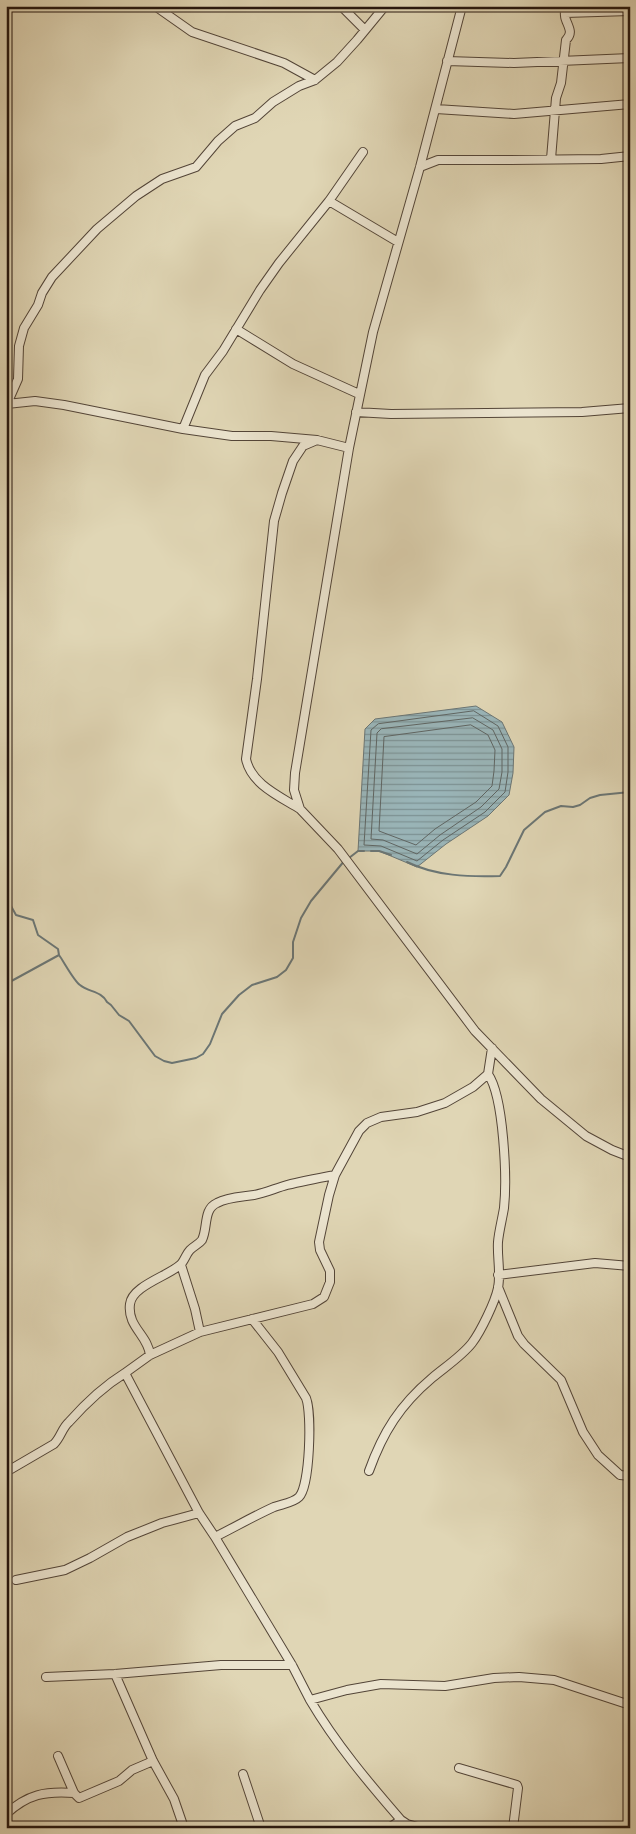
<svg xmlns="http://www.w3.org/2000/svg" width="636" height="1834" font-family="'IM FELL French Canon',serif">
<defs>
<pattern id="water-rules" width="6" height="5" patternUnits="userSpaceOnUse" patternTransform="scale(1.25)"><rect width="6" height="5" fill="#9ab6ba"/><path d="M0 2.5h6" fill="none" stroke="#7d9396"/></pattern>
</defs>
<rect width="100%" height="100%" fill="#e0d6b5"/>
<filter id="stains"><feTurbulence type="fractalNoise" baseFrequency=".004" numOctaves="4"/><feColorMatrix values="0 0 0 0 .2 0 0 0 0 .09 0 0 0 0 .02 0 0 0 .5 -.17"/></filter>
<radialGradient id="worn" r=".72"><stop offset=".6" stop-color="#630" stop-opacity="0"/><stop offset="1" stop-color="#630" stop-opacity=".3"/></radialGradient>
<!-- water -->
<path fill="url(#water-rules)" stroke="#6b7675" d="M476 706 502 722 514 747 513 773 509 795 488 816 446 844 417 867 379 851H358L365 729 375 719Z"/>
<g fill="none" stroke-linecap="round" stroke-linejoin="round">
<!-- shore -->
<path stroke="#5f6664" stroke-width="1" d="M474 711 498 726 508 747V772L505 792 485 812 443 840 417 861 381 846 364 845 371 730 378 724Z
M473 718 493 730 502 749V772L499 789 481 807 440 835 417 854 383 840 371 839 377 733 381 729Z
M471 725 488 735 495 750 494 771 492 786 476 802 435 829 416 845 379 831 384 737Z"/>
<!-- stream -->
<path stroke="#6b7675" stroke-width="2" d="M371 851H379L391 855
M349 858 358 851H364
M407 862C435 876 469 877 500 876L506 867 524 830 545 812 561 806 573 807 580 805 590 798 600 795 630 792
M6 897 16 915 33 920 38 935 58 949 59 955
M6 984 59 955C64 962 74 981 80 985 88 992 102 991 107 1002L111 1005 119 1015 129 1021 155 1056 164 1061 172 1063 196 1058 203 1054 210 1044 222 1014 239 995 252 985 277 977 286 970 293 958V942L301 918 311 901 345 860"/>
<!-- minor casing -->
<g stroke="#534538" stroke-width="10">
<path id="minor" d="M155 6 192 32 284 63 315 80
M341 6 365 30
M462 6 420 167 373 332 349 448 295 773 294 790 300 809 338 849 475 1031 541 1099 586 1136 612 1150 630 1157
M565 13 630 11
M447 61 514 63 630 58
M436 109 514 114 630 104
M551 159 556 98 561 83 566 40C573 33 569 28 566 20 564 16 565 10 565 6
M420 167 438 160H511L601 159 630 156
M329 201 398 242
M236 329 293 364 359 394
M356 412 391 414 582 412 630 408
M183 429 205 375 223 351 260 290 279 263 329 201 363 152
M317 440 271 436H232L183 429 64 405 35 401 7 404 18 379 19 346 24 328 38 305 42 293 52 277 97 229 136 196 162 179 196 167 218 141 235 126 255 118 273 102 299 86 315 80 337 62 357 40 385 6
M300 809C279 796 251 784 246 759L257 679 274 521 282 493 293 461 303 446 317 440 349 448
M492 1048 488 1074 473 1087 445 1103 417 1112 381 1117 367 1123 359 1131 335 1175 329 1195 319 1242 320 1250 330 1271V1282L324 1297 313 1304 200 1332 150 1355 125 1373 199 1513 215 1537 292 1665 310 1700 347 1690 381 1684 445 1686 494 1678 519 1677 554 1680 630 1705
M181 1265 195 1309 200 1332
M498 1275 595 1263 630 1266
M498 1287 518 1336 524 1344 561 1380 583 1432 598 1455 620 1475 630 1476
M150 1355C148 1335 127 1327 130 1304 132 1286 168 1276 180 1265 184 1262 186 1254 190 1250 194 1246 199 1244 202 1240 208 1228 203 1209 217 1203 228 1197 242 1197 254 1195 265 1193 276 1188 287 1185 303 1181 319 1178 335 1175
M369 1471C383 1432 400 1405 432 1378 445 1367 462 1356 472 1343 481 1331 495 1302 498 1288 501 1273 497 1257 498 1242 499 1231 502 1220 504 1208 507 1179 504 1097 488 1074
M6 1472 54 1444C61 1437 62 1428 69 1422 85 1404 104 1386 125 1373
M215 1537C235 1527 254 1516 274 1507 282 1504 293 1503 299 1497 310 1486 312 1413 306 1398L278 1352 252 1319
M16 1580 65 1570 90 1558 127 1537 162 1523 199 1513
M115 1674 153 1761 174 1799 184 1828
M46 1677 115 1674 221 1665H292
M310 1700C336 1744 368 1782 401 1820L407 1824 421 1828
M58 1756 74 1793 79 1798 119 1781 132 1770 153 1761
M459 1768 517 1785 518 1788 513 1828
M243 1774 261 1828
M6 1814C28 1794 45 1791 74 1793
M389 1828 401 1820"/>
</g>
<!-- minor -->
<use href="#minor" stroke="#ebe4cf" stroke-width="8"/>
</g>
<!-- margin -->
<rect width="636" height="1834" fill="none" stroke="#e0d6b5" stroke-width="25"/>
<rect x="8" y="8" width="621" height="1819" fill="none" stroke="#24150e" stroke-width="2.5"/>
<rect x="12" y="12" width="611" height="1809" fill="none" stroke="#24150e"/>
<rect width="100%" height="100%" filter="url(#stains)"/>
<rect width="100%" height="100%" fill="url(#worn)"/>
</svg>
